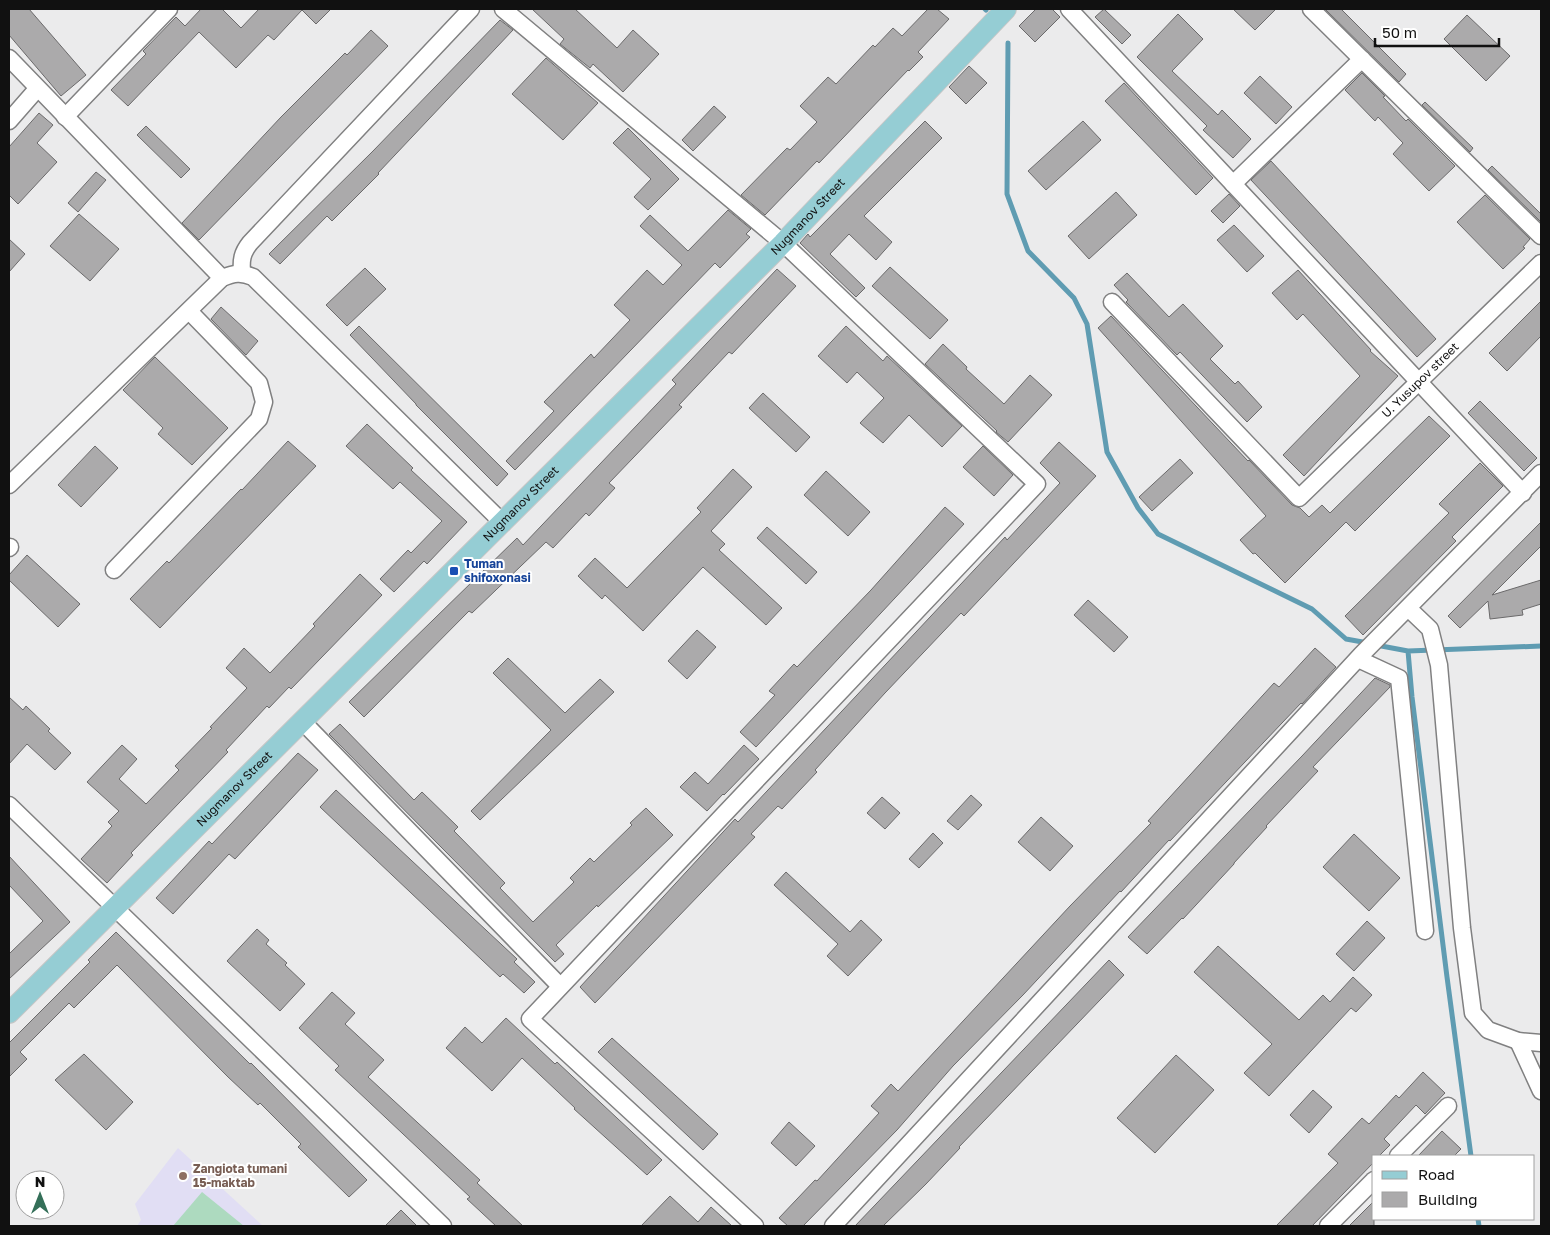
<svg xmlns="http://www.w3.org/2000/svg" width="1550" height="1235" font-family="'Golos Text',sans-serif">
<rect width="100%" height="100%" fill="#ebebec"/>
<!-- education -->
<path fill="#e1def4" d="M178 1148 263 1226H137L141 1220 135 1204Z"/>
<!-- green -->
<path fill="#addabf" d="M202 1192 244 1226H173Z"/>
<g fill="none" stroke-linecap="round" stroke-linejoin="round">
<!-- stream -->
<path stroke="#5f9cb2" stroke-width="5" d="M985 9 986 10
M1008 43 1007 194 1028 251 1074 298 1087 324 1107 452 1138 508 1158 534 1312 609 1346 639 1368 643
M1376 645 1408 651 1412 697 1447 977 1471 1156
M1408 651 1541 646
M1478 1219 1479 1226"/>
</g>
<!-- building -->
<path fill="#abaaab" stroke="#6b6a6b" d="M9 9H29L86 75 61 96 9 35Z
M201 9H222L241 28 259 9H331L316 24 302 10 274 40 268 35 236 68 199 32 128 106 111 90 146 54 143 51 176 17 185 26Z
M532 9H575L617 48 633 30 659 54 623 92 593 64 590 68 560 44 564 39Z
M928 9H937L949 19 918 52 923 57 909 71 908 70 819 163 817 161 765 215 741 195 787 148 790 150 817 122 800 106 828 77 836 84 873 45 875 47 893 28 902 36Z
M1036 9H1052L1060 17 1035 42 1019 26Z
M1104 9 1131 35 1122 44 1095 17Z
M1233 9H1276L1255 30Z
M1325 9H1341L1406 74 1399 82Z
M1178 14 1203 39 1172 71 1218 115 1222 110 1251 139 1233 158 1203 130 1207 126 1137 57Z
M1467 15 1510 56 1486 81 1444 39Z
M500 20 513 30 378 173 379 174 332 221 327 216 280 264 269 254 373 151Z
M371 30 388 46 199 240 182 223 281 117 345 53 347 55Z
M546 58 598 103 563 140 512 94Z
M969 66 987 83 966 104 949 87Z
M1362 73 1385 96 1383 97 1406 121 1408 119 1455 166 1429 191 1393 154 1403 143 1378 117 1375 121 1345 90Z
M1260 76 1292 107 1276 124 1244 93Z
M1124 83 1213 178 1196 195 1105 101Z
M1425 102 1473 148 1470 152 1422 105Z
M714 106 726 117 693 151 682 140Z
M39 113 53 125 37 143 57 162 18 204 9 195V147Z
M925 121 942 138 864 216 892 242 876 260 849 234 830 254 865 288 856 297 800 243 808 234 810 237Z
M1083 121 1101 140 1046 190 1028 171Z
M146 126 190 169 181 178 137 135Z
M628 128 679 179 648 210 634 197 651 179 613 143Z
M1271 161 1436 339 1417 357 1251 180Z
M1492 166 1541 214V222L1488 170Z
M96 172 106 180 78 212 68 203Z
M1116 192 1137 215 1089 259 1068 236Z
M1229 194 1240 206 1223 223 1211 211Z
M1485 195 1530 239 1523 247 1525 248 1503 269 1457 222Z
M728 210 751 229 746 234 750 237 720 268 715 263 515 470 506 461 554 411 544 402 591 354 594 358 630 320 614 305 647 270 663 285 682 265 640 226 650 215 688 251Z
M79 214 119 249 90 281 50 246Z
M1234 225 1264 256 1247 272 1217 240Z
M9 239 25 254 9 272Z
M890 267 948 320 930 339 872 286Z
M365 268 386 289 347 326 326 305Z
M777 269 796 286 732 354 729 352 679 405 682 407 609 483 615 488 589 516 586 513 553 548 546 542 472 613 469 611 364 717 349 702 517 538 523 545 676 384 672 380Z
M1298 270 1371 350 1370 351 1398 376 1304 476 1283 455 1360 376 1303 314 1297 320 1272 293Z
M1127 273 1169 317 1183 304 1223 346 1210 359 1235 384 1238 381 1262 407 1247 422 1180 352 1177 355 1126 302 1128 300 1114 285Z
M1541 301V336L1507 371 1489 353Z
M221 307 258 341 246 355 211 319Z
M1111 316 1248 461 1249 460 1292 505 1300 508 1309 517 1322 505 1330 513 1429 416 1450 436 1355 531 1346 522 1285 583 1255 553 1253 554 1240 540 1266 516 1098 328Z
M359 326 508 474 497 486 416 405V404L350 335Z
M846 326 883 361 887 356 962 426 942 447 909 415 883 443 860 423 884 398 857 372 847 383 818 356Z
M943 344 967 367 966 369 1004 404 1030 375 1052 395 1008 442 996 432 997 431 925 364Z
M155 357 228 428 192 465 158 434 163 428 123 390Z
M763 393 810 437 796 452 749 408Z
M1480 401 1537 458 1524 471 1468 413Z
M367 424 413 468 411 470 467 522 427 564 424 561 394 592 380 579 408 550 411 553 442 521 400 482 393 489 346 446Z
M288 441 316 466 160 628 130 599 167 561 169 563 241 489 242 490Z
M1059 442 1096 476 964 616 961 613 885 693 815 770 817 772 782 809 778 806 751 834 755 837 595 1003 580 987 735 819 738 822 1005 537 1007 540 1060 483 1040 463Z
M95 446 118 468 81 507 58 485Z
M983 446 1013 475 994 496 963 467Z
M1180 459 1193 473 1152 511 1139 497Z
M1480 463 1503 486 1452 537 1456 541 1363 635 1345 616 1449 513 1439 504Z
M733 469 752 487 711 531 725 544 719 550 782 608 766 625 703 567 643 631 605 595 602 599 578 576 595 558 627 588 701 512 697 508Z
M826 471 870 512 848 536 804 495Z
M945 507 964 524 756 747 740 732 775 695 769 691 794 664 797 667 871 590Z
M1541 522V546L1492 595 1541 580V604L1522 610 1523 615 1490 619 1488 601 1460 628 1448 616Z
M767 527 817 572 806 584 757 538Z
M27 555 80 604 58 627 9 580V575Z
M360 574 382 595 291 689 289 687 269 708 267 706 226 750 228 752 131 853 133 855 107 883 81 859 112 826 108 822 119 811 87 782 122 745 137 759 119 779 146 804 179 770 175 766 212 728 210 727 247 688 226 668 244 648 270 673 315 626 313 624Z
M1088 600 1128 637 1114 652 1074 615Z
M697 630 716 647 687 679 668 661Z
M1315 648 1336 667 1302 704 1301 703 1170 841 1169 840 1121 892 1120 891 1023 995 953 1066 897 1130 803 1226H788L779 1218 815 1180 817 1181 879 1113 871 1106 891 1084 898 1091 1070 906 1151 823 1148 821 1274 683 1279 687Z
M508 658 565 713 600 679 614 692 480 820 471 811 551 730 493 673Z
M1375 678 1390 685V687L1313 767 1318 771 1266 826 1267 827 1234 863V864L1183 919 1182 918 1147 954 1128 937 1302 756Z
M9 697 23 710 26 706 50 729 48 731 71 753 55 770 27 744 9 764Z
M340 724 414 800 422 792 458 827 454 831 505 883 500 888 533 922 574 882 570 878 590 858 594 862 632 825 630 823 646 808 673 835 598 907 597 905 556 945 564 954 555 962 329 734Z
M744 745 759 759 724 795 723 794 707 811 680 787 695 772 708 784Z
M298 753 318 770 235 859 229 854 173 914 156 898 209 841 212 844Z
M336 790 517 959 514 962 535 982 524 993 503 974 500 977 320 807Z
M971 795 982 805 958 830 947 821Z
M882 797 900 813 885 829 867 813Z
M1041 817 1073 846 1050 871 1018 842Z
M933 833 943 843 919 868 909 859Z
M1354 834 1400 878 1369 911 1323 867Z
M9 856 70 922 9 979V954L43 921 9 885Z
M786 872 850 932 861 920 882 940 848 976 827 956 838 944 774 885Z
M1367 921 1385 938 1354 971 1336 954Z
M257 929 269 940 266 944 287 963 285 965 305 984 280 1011 227 961Z
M116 932 250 1064 251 1063 367 1180 349 1197 298 1147 301 1144 260 1103 258 1105 228 1077 117 965 74 1008 69 1003 20 1052 27 1059 9 1077V1040L10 1042 90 962 88 960Z
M1218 946 1299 1020 1323 995 1330 1002 1353 977 1372 995 1356 1012 1351 1008 1269 1096 1244 1073 1272 1044 1194 972Z
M1109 960 1124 975 959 1147 960 1148 926 1184 883 1226H855Z
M332 992 355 1013 345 1024 384 1060 368 1077 480 1180 477 1183 523 1226H496L467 1199 470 1197 335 1070 339 1066 299 1028Z
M506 1018 555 1064 557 1062 662 1160 647 1175 574 1109 575 1108 522 1058 492 1091 446 1048 465 1027 482 1043Z
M612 1038 718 1134 703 1150 598 1052Z
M84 1054 133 1102 106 1130 55 1080Z
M1176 1055 1214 1090 1155 1153 1117 1118Z
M1423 1072 1445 1093 1425 1114 1416 1105 1384 1139 1390 1145 1379 1156H1374V1162L1312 1226H1276L1338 1163 1328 1154 1362 1118 1369 1124 1396 1095 1399 1098Z
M1313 1090 1332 1107 1309 1133 1290 1115Z
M789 1122 815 1146 796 1166 771 1143Z
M1442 1131 1461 1149 1454 1156H1418Z
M670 1196 698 1222 711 1207 732 1226H641Z
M1374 1201V1226H1349Z
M401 1210 417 1226H385Z"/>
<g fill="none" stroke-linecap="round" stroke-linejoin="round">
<!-- minor casing -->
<g stroke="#808081" stroke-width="19">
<g id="minor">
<path d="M503 9 783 243 1037 484 530 1019 755 1226"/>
<path d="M1069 9 1523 493"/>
<path d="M1311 9 1541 236"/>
<path d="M9 58 222 278"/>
<path d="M65 117 169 9"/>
<path d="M9 121 37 89"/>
<path d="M1233 184 1362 59"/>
<path d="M242 272C241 260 242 253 250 243L471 9"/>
<path id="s1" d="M1112 302 1299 498 1541 263"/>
<path d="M9 485 222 278C234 273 241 272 253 277L503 523"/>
<path d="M9 548 10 547"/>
<path d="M114 570 259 419 264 402 259 383 189 311"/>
<path d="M1408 608 1430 629 1439 665 1462 928 1473 1013 1488 1030 1518 1041 1541 1043"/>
<path d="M1358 659 1399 678 1425 931"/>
<path d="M302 721 560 986"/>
<path d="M9 805 443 1226"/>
<path d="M1518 1041 1541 1091"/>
<path d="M1398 1156 1448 1106"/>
<path d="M833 1226 1361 655 1541 473"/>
<path d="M1328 1226 1374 1180"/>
</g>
</g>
<!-- major casing -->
<g stroke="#c6c6c6" stroke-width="22">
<g id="major">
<path id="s2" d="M9 1013 783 243 1006 9"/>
</g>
</g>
<!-- minor -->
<use href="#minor" stroke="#fff" stroke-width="16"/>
<!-- major -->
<use href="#major" stroke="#95cdd4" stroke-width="20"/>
</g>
<!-- markers -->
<rect fill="#1a4fb4" stroke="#fff" stroke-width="2" x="449" y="566" width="10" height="10" rx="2.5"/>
<circle fill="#8d6e63" stroke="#fff" stroke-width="2" cx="183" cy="1176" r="5"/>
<g text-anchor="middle" stroke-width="4" stroke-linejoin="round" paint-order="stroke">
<!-- street labels -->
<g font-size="12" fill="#111" stroke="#fff">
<text dy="4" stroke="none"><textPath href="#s2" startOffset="1128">Nugmanov Street</textPath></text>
<text dy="4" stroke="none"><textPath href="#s1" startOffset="440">U. Yusupov street</textPath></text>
<text dy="4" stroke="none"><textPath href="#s2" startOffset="722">Nugmanov Street</textPath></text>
<text dy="4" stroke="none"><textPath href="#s2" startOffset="318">Nugmanov Street</textPath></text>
</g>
<!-- transit labels -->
<g font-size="12" font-weight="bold" fill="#164399" stroke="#fff" text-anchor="start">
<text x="464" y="568">Tuman<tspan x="464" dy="14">shifoxonasi</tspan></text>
</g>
<!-- education labels -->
<g font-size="12" font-weight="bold" fill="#785e54" stroke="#fff" text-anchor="start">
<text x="193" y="1173">Zangiota tumani<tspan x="193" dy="14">15-maktab</tspan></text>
</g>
</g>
<!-- border -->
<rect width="1550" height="1235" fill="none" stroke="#111111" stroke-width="20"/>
<!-- legend -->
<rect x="1372" y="1155" width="162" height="65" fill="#ffffff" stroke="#a0a0a0"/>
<rect x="1382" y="1171" width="25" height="8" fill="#95cdd4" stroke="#a0a0a0"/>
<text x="1418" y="1180" font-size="15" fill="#111111">Road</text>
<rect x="1382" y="1192" width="25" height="15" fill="#abaaab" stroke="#a0a0a0"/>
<text x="1418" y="1205" font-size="15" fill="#111111">Building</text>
<!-- north arrow -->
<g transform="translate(40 1195)"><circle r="24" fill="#ffffff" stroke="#a0a0a0"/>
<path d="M0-4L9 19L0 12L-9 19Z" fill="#346f58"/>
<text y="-8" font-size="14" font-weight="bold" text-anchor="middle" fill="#111111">N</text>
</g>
<!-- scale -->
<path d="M1375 38v8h124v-8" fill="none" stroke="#111111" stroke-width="2.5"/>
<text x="1382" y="38" font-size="15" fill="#111111" stroke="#ffffff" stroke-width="4" paint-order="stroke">50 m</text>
</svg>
